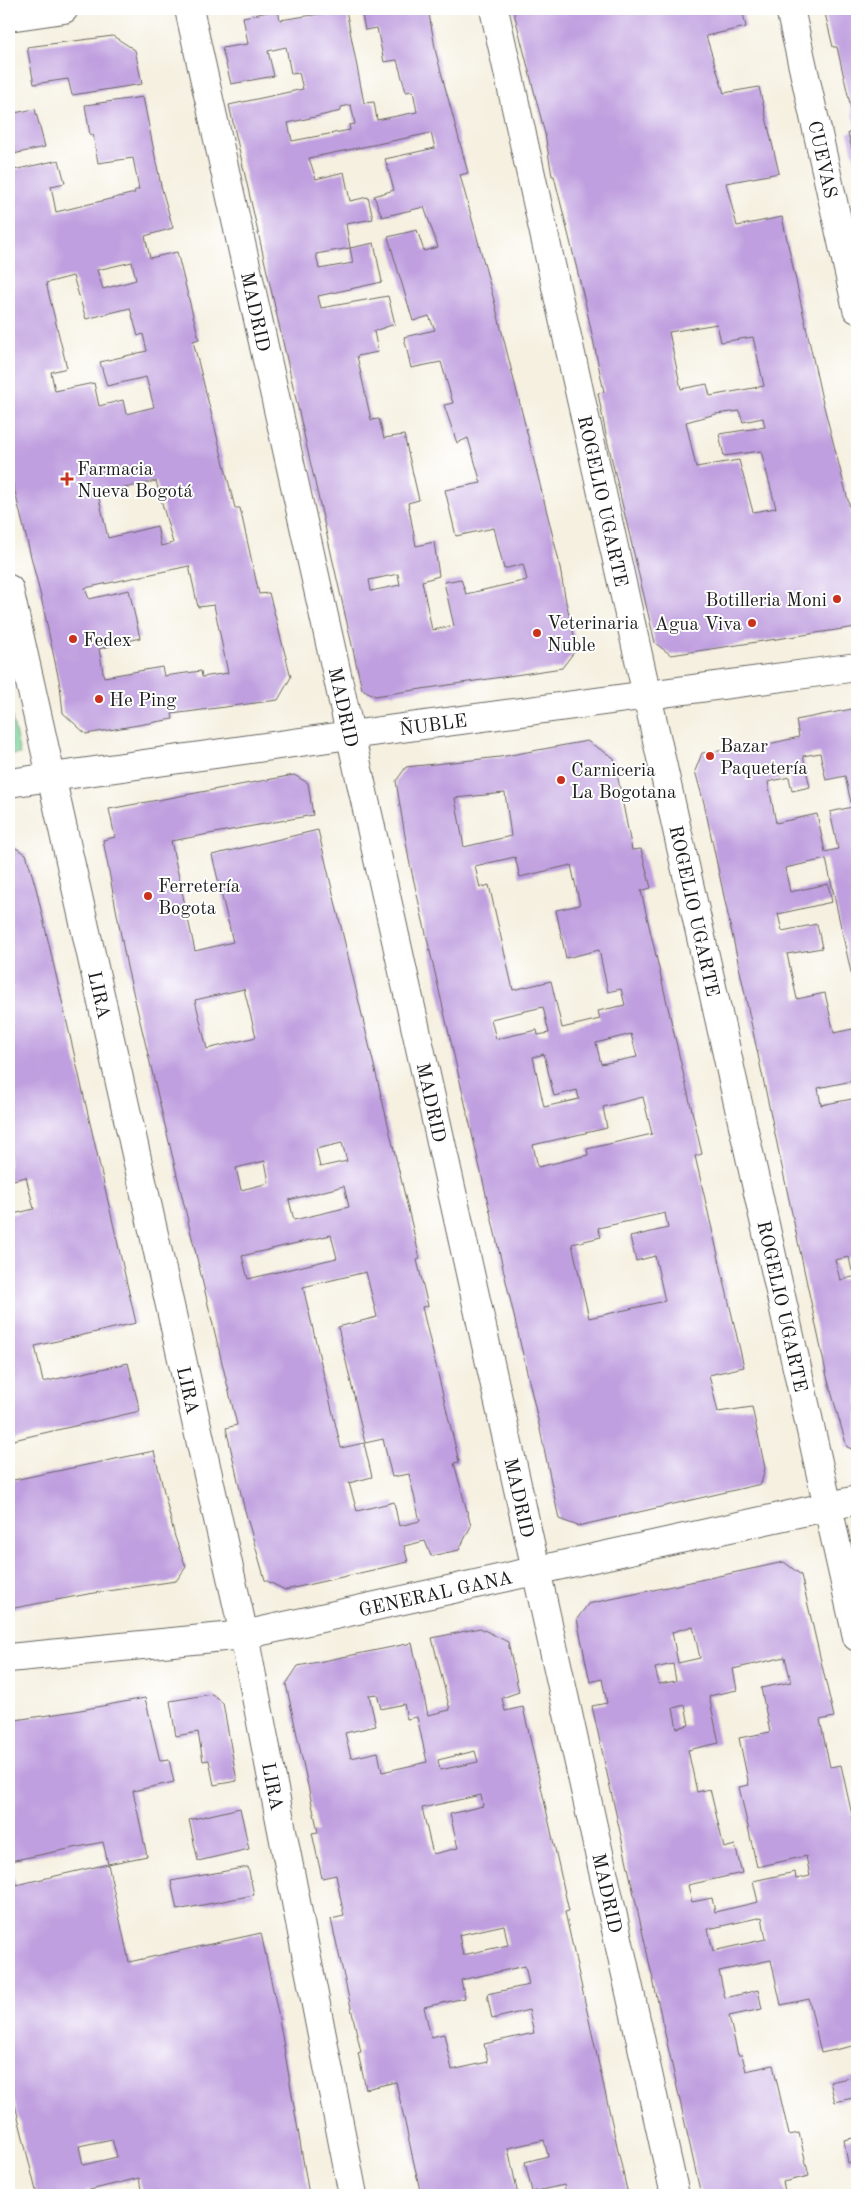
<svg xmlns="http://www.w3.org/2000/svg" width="866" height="2204" font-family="'Old Standard TT',serif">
<rect width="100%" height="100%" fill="#fff"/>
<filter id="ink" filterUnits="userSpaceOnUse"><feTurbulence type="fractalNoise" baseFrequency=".02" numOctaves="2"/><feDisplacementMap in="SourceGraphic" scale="10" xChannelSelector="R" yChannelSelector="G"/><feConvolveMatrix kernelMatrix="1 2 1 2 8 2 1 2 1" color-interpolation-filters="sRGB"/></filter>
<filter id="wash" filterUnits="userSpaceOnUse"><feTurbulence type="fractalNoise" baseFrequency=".0096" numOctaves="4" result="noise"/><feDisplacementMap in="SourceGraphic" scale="20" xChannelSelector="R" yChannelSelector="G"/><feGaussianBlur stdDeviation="1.12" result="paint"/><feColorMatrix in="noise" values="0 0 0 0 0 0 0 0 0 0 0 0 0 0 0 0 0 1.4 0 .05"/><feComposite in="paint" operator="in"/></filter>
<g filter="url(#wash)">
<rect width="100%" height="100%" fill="#f5f0e0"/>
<!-- green -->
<path fill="#76d097" stroke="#49765a" d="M9 704 20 754 9 755Z"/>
<g id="blocks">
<!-- building -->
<path fill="#bf9fdf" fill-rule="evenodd" d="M370 9H424L429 14 436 53 468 173 460 175 494 300 558 557 566 602 577 648 562 668 375 696 362 689 229 105 303 89 299 73 291 74 286 47 268 51 274 76 231 84 222 48 248 44 243 17 278 10 280 20 346 10 364 103 374 102 377 120 417 112 413 91 406 92 397 60 384 62 377 28 365 30 361 10ZM351 105 355 124 349 125 350 130 292 141 288 123 341 111V107ZM431 133 435 148 385 159 394 190 374 196 382 217 424 207 438 247 424 251 417 230 388 237 413 321 429 316 435 330 404 337 411 368 441 362 453 403 444 405 457 443 468 438 481 483 445 490 456 536 494 528 504 569 523 564 527 580 466 594 461 579 444 582 454 626 432 630 422 581 439 576 434 542 416 546 408 503 419 500 404 435 384 438 379 419 371 420 357 356 378 352 374 331 395 324 388 296 321 308 318 296 382 282 374 243 350 248 353 263 319 269 316 254 350 248 346 224 373 219 368 197 350 201 344 172 316 179 309 158ZM398 574 400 585 371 591 369 580Z
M513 9H742L746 27 706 36 724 93 759 87 779 173 726 183 737 226 782 217 821 395 857 535 856 627 671 655 655 643 606 435 598 393 604 392 586 306 554 176H552L545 134ZM717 324 721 342 753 337 764 386 710 396 707 384 681 389 669 332ZM739 411 743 422 763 418 765 427 719 434 724 456 761 451 776 508 753 512 739 460 696 467 686 422 716 414Z
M824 9H857V170L848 133 856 130 837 47H833Z
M113 36 135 50 142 84 72 95 68 79 34 84 27 47Z
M9 70 12 85 9 86Z
M143 97 161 186 173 228 145 236 150 258 177 252 199 339 193 341 235 508H240L259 594 269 593 291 677 278 700 172 714 173 719 86 734 63 713 60 685 41 597 9 468V171L59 160 65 183 51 186 56 212 135 193 134 191 139 189 133 158 98 163 93 134 90 135 85 105ZM132 262 136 280 103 289 97 270ZM73 276 86 319 130 308 138 336 143 334 147 351 100 362 107 386 146 377 154 407 126 414 123 400 99 406 94 383 55 391 51 372 67 368 46 283ZM156 481 173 543 161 546 157 526 108 538 98 494ZM189 566 198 607 214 605 228 673 202 677 201 671 164 676 162 667 104 677 99 649 140 638 129 590 89 599 85 588Z
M35 109 45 147 9 155V114Z
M857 708V986H854L826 859 785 868 790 892 828 884 832 902 778 914 782 931 817 924 822 948 787 954 797 999 825 993 834 1033 857 1028V1080L818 1088 821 1105 857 1098V1270L852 1271 849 1257 835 1260 840 1280 857 1276V1451L847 1447 827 1377 704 803 695 771 702 753 760 746 799 737 796 720ZM820 753 826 780 845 776 852 807 830 812 838 849 825 852 817 814 776 823 768 782 789 777 792 791 810 787 803 756Z
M587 741 614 758 632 850 641 849 651 888 641 891 702 1154 695 1156 744 1367 709 1375 718 1412 752 1407 765 1468 761 1484 578 1526 559 1519 538 1420 409 860 396 781 406 767 500 757ZM505 793 511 836 464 847 455 798ZM515 857 520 877 571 865 580 905 556 910 566 958 599 950 608 992 621 989 625 1005 598 1011 600 1019 562 1028 551 981 513 990 489 885 480 888 475 866ZM543 1007 549 1033 538 1035 537 1030 496 1039 491 1019ZM631 1034 637 1057 601 1064 596 1043ZM544 1054 554 1096 577 1090 579 1099 544 1107 533 1057ZM643 1097 652 1134 587 1149 588 1155 538 1167 533 1145 607 1128 603 1107ZM665 1213 668 1228 630 1237 636 1261 655 1256 665 1301 589 1318 572 1244 601 1237 598 1228Z
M294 775 308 783 313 815 171 841 195 951 233 942 212 855 318 830 420 1259 417 1260 428 1306 422 1307 459 1462 454 1463 471 1526 459 1550 431 1556 425 1541 404 1546 408 1562 285 1590 265 1580 244 1507 226 1428 237 1425 127 967 103 840 115 837 109 809ZM244 989 256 1037 207 1049 195 1000ZM342 1143 347 1161 320 1167 316 1149ZM265 1161 269 1183 241 1190 236 1168ZM344 1186 349 1207 294 1220 289 1200ZM331 1235 337 1258 248 1279 242 1256ZM366 1272 377 1317 338 1327 365 1443 383 1439 392 1477 409 1474 420 1521 399 1526 394 1502 357 1511 349 1483 372 1477 364 1443 341 1448 303 1287Z
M9 844 26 854 36 888 136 1323 35 1346 43 1382 128 1363 140 1411 9 1441V1215L34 1209 26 1177 9 1181Z
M154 1451 175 1537 186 1567 176 1581 88 1594 9 1609V1481Z
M784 1562 801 1575 834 1717 820 1720 830 1767 841 1765 857 1838V2045L821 2053 809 1999 781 2005 771 1960 719 1971 725 1998 758 1990 762 2009 729 2016 738 2055H742L746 2071 773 2065 789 2135 799 2133 809 2176 783 2182 786 2195H701L592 1706 607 1703 602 1679 590 1682 577 1619 588 1604ZM693 1626 700 1658 678 1663 672 1632ZM785 1657 791 1682 761 1688 770 1732 739 1738 749 1785 739 1787 757 1867 806 1856 810 1876 796 1879 795 1872 753 1881 758 1902 715 1912 712 1898 692 1902 688 1885 742 1873 735 1845 724 1848 710 1789 697 1792 688 1750 719 1743 709 1696 737 1690 733 1669ZM673 1664 676 1681 659 1684 655 1668ZM685 1705 689 1725 677 1728 673 1708ZM762 1917 766 1939 713 1951 708 1929Z
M480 1628 508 1642 519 1692 502 1698 505 1711 523 1707 569 1911 565 1912 628 2195H561L566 2193 564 2185 532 2192 525 2162 548 2156 544 2140 508 2148 518 2195H421L396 2082 366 2089 358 2053 361 2052 331 1919 344 1916 336 1875 322 1878 312 1833 318 1832 286 1684 298 1666 412 1643 428 1715 450 1710 432 1638ZM377 1694 381 1709 404 1704 407 1719 417 1717 427 1762 382 1772 378 1752 351 1758 345 1733 376 1726 369 1695ZM475 1751 478 1762 440 1770 438 1760ZM481 1795 483 1806 450 1814 458 1848 433 1854 422 1808ZM504 1925 508 1945 463 1955 459 1935ZM525 1966 529 1985 487 1994 492 2019 529 2010 534 2033 484 2044 488 2062 452 2070 444 2034 431 2037 424 2007 465 1998 461 1980Z
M212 1694 223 1703 237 1781 214 1785 209 1760 203 1761 198 1732 176 1736 170 1701Z
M145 1698 160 1761 169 1760 174 1782 133 1791 147 1856 108 1864 103 1842 10 1861 16 1885 108 1864 129 1962 261 1933 279 2018 309 2195H142L139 2178 86 2191 87 2195H37L9 2080V1721L75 1711ZM112 2139 117 2157 83 2165 79 2146Z
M240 1808 249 1849 198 1861 189 1820Z
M248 1867 254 1895 177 1910 171 1881Z
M857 2076V2097L835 2102 830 2082Z
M857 2137V2161L848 2163 844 2140Z"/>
</g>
</g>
<g filter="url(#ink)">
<use href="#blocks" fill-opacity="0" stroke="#686661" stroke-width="1"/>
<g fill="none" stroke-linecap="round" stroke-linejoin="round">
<!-- minor casing -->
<g stroke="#686661" stroke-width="30">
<g id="minor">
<path id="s1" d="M189 9 675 2195"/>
<path id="s2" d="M494 9 857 1637"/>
<path id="s3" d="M790 9 857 309"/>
<path d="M9 17 64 9"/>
<path id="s4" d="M9 589 244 1635 353 2195"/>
<path id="s5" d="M9 1658 244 1635 857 1500"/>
</g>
</g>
<!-- major casing -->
<g stroke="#686661" stroke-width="30">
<g id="major">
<path id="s6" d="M9 783 350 735 857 667"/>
</g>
</g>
<!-- minor -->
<use href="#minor" stroke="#fff" stroke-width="28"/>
<!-- major -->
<use href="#major" stroke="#fff" stroke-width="28"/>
</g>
</g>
<!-- markers -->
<g fill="#c8321e" stroke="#fff" stroke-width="2">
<path d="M64.5 471.5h5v5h5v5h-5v5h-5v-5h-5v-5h5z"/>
<circle cx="837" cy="599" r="5"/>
<circle cx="752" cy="623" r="5"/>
<circle cx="537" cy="633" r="5"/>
<circle cx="73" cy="639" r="5"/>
<circle cx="99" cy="699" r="5"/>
<circle cx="710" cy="756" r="5"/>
<circle cx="561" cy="780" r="5"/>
<circle cx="148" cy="896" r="5"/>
</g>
<g text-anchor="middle" stroke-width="4" stroke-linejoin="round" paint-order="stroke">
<!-- street labels -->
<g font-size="19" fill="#1c1c1c" stroke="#fff">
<text dy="7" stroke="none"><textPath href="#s3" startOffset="154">CUEVAS</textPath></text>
<text dy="7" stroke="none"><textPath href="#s1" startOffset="310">MADRID</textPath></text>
<text dy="7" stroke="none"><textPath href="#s2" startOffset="504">ROGELIO UGARTE</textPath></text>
<text dy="7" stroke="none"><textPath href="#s1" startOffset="715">MADRID</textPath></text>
<text dy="7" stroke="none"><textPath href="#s6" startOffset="428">ÑUBLE</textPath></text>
<text dy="7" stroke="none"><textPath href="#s2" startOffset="924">ROGELIO UGARTE</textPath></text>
<text dy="7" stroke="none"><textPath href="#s4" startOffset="416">LIRA</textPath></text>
<text dy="7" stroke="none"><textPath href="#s1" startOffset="1120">MADRID</textPath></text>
<text dy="7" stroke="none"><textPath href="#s2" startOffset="1329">ROGELIO UGARTE</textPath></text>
<text dy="7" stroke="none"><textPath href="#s4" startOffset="821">LIRA</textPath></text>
<text dy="7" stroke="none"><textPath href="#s1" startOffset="1525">MADRID</textPath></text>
<text dy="7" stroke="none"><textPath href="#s5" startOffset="432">GENERAL GANA</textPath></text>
<text dy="7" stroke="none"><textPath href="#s4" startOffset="1226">LIRA</textPath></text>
<text dy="7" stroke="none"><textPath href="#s1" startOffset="1930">MADRID</textPath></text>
</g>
<!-- poi labels -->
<g font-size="19" fill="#1c1c1c" stroke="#fff" text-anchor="start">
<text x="77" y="475">Farmacia<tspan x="77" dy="22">Nueva Bogotá</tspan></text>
<text x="827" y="606" text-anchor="end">Botilleria Moni</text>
<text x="547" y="629">Veterinaria<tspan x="547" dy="22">Nuble</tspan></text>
<text x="742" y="630" text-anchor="end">Agua Viva</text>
<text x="83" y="646">Fedex</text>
<text x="109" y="706">He Ping</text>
<text x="720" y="752">Bazar<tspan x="720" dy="22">Paquetería</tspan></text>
<text x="571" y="776">Carniceria<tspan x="571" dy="22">La Bogotana</tspan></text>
<text x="158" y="892">Ferretería<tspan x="158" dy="22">Bogota</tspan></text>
</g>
</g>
<!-- margin -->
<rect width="866" height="2204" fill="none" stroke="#fff" stroke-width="30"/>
</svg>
